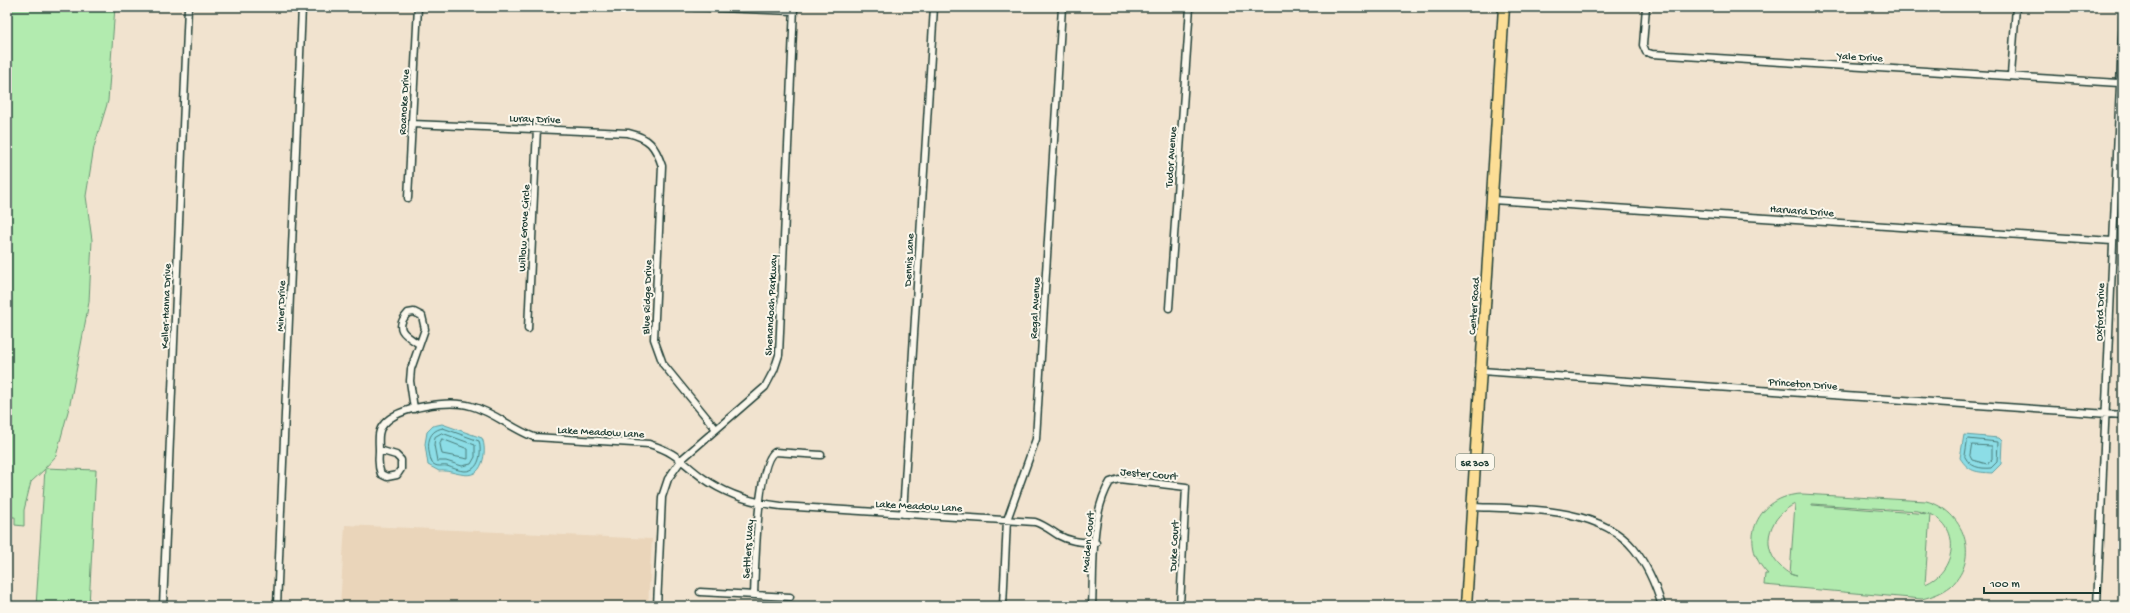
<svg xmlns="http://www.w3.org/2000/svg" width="2130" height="613" font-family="'Gochi Hand',sans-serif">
<rect width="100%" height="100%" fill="#f1e3cf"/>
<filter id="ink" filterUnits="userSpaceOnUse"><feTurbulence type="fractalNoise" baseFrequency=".025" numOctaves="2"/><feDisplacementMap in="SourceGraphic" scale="8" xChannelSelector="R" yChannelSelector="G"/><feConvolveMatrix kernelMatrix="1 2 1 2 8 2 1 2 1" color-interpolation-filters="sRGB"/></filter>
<g filter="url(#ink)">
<!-- built -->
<path fill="#ead5ba" d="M345 525 652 539 648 606H340Z"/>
<!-- green -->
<path fill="#b2ebaf" stroke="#689472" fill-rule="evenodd" d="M7 7H115L108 101 94 147 86 196 92 240 89 302 70 404 56 456 45 468 96 470 89 606H36L45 469 31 482 24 510V526L15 525V517H7Z
M1802 494 1926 501C1964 510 1981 558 1951 586 1942 593 1933 596 1922 599L1764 585 1765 574H1768C1736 542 1758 495 1802 494ZM1795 504 1790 574 1797 576C1790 575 1785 571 1779 565 1759 544 1771 515 1795 504ZM1812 504 1918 511 1929 514 1812 505ZM1930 514C1963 527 1955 573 1925 584Z"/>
<!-- water -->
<path fill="#8cdde6" stroke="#609d9f" d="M442 424 482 438C485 445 485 455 482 463 474 485 454 469 439 471L428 465 425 444 427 432 433 426Z
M1964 435 1999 438 2002 441 2001 464 1992 473C1976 472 1969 472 1960 458Z"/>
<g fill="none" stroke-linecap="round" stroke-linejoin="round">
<!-- shore -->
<path stroke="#4b7d7b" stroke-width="1" d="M443 428 479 441C482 452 480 471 465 471 459 471 453 468 447 466 441 465 438 468 432 463 427 449 425 431 443 428Z
M442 433 475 445V457L471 464 462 466 446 461H437L434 445 435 437Z
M442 439 468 449V459L442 454 440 444Z
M1968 439 1998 442 1997 462 1991 468C1980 469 1970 467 1965 457Z
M1972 445 1992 446V460L1987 464 1972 460 1970 456Z"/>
<!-- street casing -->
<g stroke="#1f3d34" stroke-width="9">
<path id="street" d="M694 7 794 11
M1646 7 1643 45 1646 52 1652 54 2119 83
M2011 75 2016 7
M412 124 628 133C649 138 655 145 662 166L654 339 663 364 716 429
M408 198 418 7
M1492 200 2112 241
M1169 308 1190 7
M528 329 537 128
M1481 371 2123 415
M414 409 410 381 411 369 425 329 422 316 414 312 408 313C393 329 405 335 419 344
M379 450 396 455 401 460V469L397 475 387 477 381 474C377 464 379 460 379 450 379 441 377 431 384 424 399 406 450 400 471 406 494 412 512 429 534 437L649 444C678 453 681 462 703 478 727 495 753 503 781 506L1035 522C1044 525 1050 530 1058 535 1070 542 1082 542 1096 543
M1472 507C1522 509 1599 506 1634 549 1647 565 1656 586 1662 606
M903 514 934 7
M700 592 790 597
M754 595C755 572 757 460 775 452L821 455
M163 606 188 7
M277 606 302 7
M657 606 662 497 668 479 682 459 765 387 774 370 779 355 794 7
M1003 606 1007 520 1036 439 1062 7
M1092 606C1094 568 1090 515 1110 482L1119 479 1186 487 1180 606
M2097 606 2123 18"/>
</g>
<!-- primary casing -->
<g stroke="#1f3d34" stroke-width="13">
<path id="primary" d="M1466 606 1504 7"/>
</g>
<!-- street -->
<use href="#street" stroke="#fbf7ec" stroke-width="6"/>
<!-- primary -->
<use href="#primary" stroke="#fcde96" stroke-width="10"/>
</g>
</g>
<g text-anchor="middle" stroke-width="4" stroke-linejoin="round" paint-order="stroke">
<!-- shield labels -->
<rect fill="#fbf7ec" stroke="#61756b" stroke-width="1" x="1456" y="454" width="38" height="16" rx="3"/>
<g font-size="10" font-weight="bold" fill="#1f3d34">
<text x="1475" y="466">SR 303</text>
</g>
<!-- street labels -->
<g font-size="11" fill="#1f3d34" stroke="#fbf7ec">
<text transform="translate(1860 56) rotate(3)" y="4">Yale Drive</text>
<text transform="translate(403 102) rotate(-87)" y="4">Roanoke Drive</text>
<text transform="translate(535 118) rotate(2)" y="4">Luray Drive</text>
<text transform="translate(1170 157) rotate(-86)" y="4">Tudor Avenue</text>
<text transform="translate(1802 210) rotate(4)" y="4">Harvard Drive</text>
<text transform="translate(523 228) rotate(-87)" y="4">Willow Grove Circle</text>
<text transform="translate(908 260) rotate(-87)" y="4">Dennis Lane</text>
<text transform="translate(646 297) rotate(-88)" y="4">Blue Ridge Drive</text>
<text transform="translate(770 305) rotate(-87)" y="4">Shenandoah Parkway</text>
<text transform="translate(165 306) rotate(-88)" y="4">Keller-Hanna Drive</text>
<text transform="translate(280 306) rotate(-88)" y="4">Miner Drive</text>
<text transform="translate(1473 306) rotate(-86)" y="4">Center Road</text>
<text transform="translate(1034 308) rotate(-87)" y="4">Regal Avenue</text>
<text transform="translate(2099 312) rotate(-88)" y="4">Oxford Drive</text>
<text transform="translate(1803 383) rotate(4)" y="4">Princeton Drive</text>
<text transform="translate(601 431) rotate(3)" y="4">Lake Meadow Lane</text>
<text transform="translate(1149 473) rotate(5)" y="4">Jester Court</text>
<text transform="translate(919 505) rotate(3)" y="4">Lake Meadow Lane</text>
<text transform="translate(1087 542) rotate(-85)" y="4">Maiden Court</text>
<text transform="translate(1173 546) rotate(-87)" y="4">Duke Court</text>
<text transform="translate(747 549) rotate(-86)" y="4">Settlers Way</text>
</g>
</g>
<!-- margin -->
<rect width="2130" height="613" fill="none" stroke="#fbf7ec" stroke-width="24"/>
<rect x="12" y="12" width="2106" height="589" fill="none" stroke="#1f3d34" stroke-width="1.5" filter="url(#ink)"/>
<!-- scale -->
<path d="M1984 587v6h116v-6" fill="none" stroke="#1f3d34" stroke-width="2"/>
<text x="1990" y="587" font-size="12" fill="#1f3d34" stroke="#fbf7ec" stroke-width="3" paint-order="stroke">100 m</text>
</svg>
